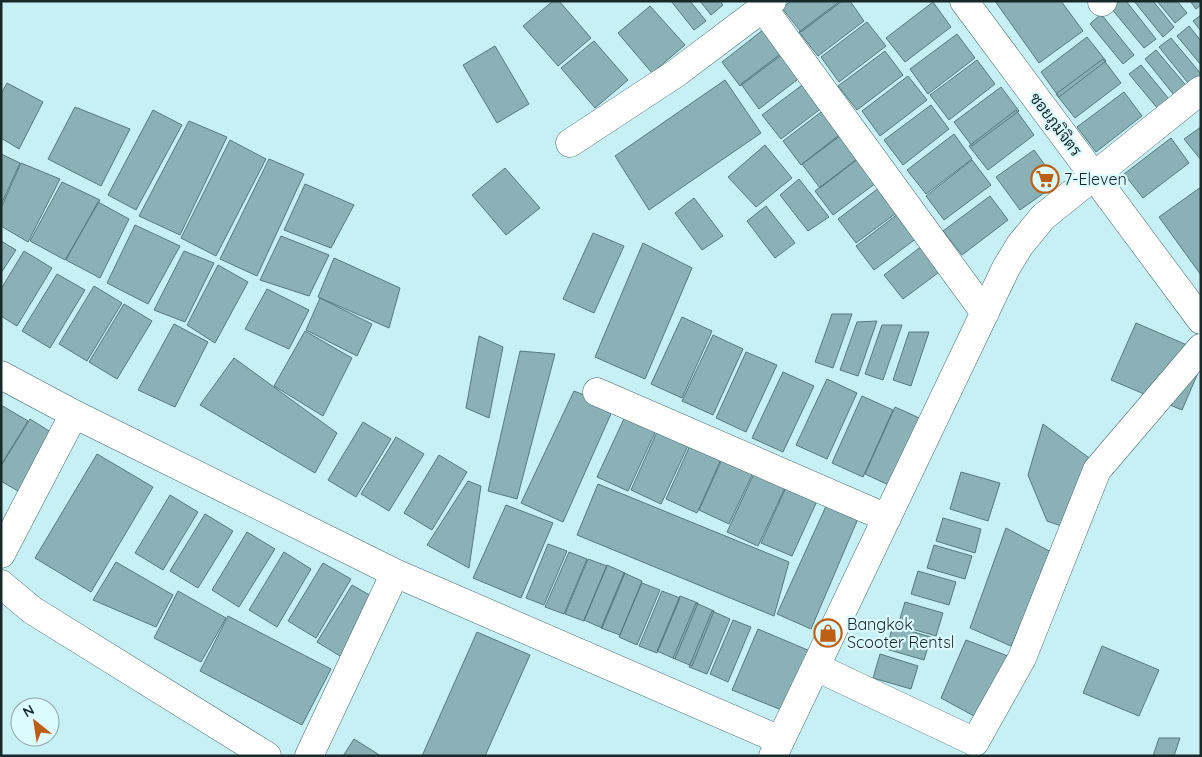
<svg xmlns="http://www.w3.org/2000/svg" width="1202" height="757" font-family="Quicksand,Sarabun,sans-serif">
<rect width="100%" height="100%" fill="#c7f0f4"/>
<!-- building -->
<path fill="#8ab1b5" stroke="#557a7e" d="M553 1H559L591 38 558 66 523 26Z
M671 1H690L706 21 694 30Z
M700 1H720L723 5 711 15Z
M791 1H842L801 32 782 8Z
M840 1H850L864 21 818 56 799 32Z
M995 1H1061L1083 31 1039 63Z
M1119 1H1126L1156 39 1144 48 1111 8Z
M1134 1H1153L1174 27 1163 37Z
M1157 1H1177L1187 13 1175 23Z
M1190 1H1201V5L1196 9Z
M933 2 951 27 905 62 886 38Z
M650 6 685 45 652 73 618 33Z
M1101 14 1134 55 1123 64 1090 24Z
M1201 15V31L1193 21Z
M867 22 886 46 839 82 821 57Z
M768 26 787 51 740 86 722 62Z
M1189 26 1201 41V65L1177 36Z
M957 34 975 58 928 94 910 69Z
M1087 37 1106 61 1059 97 1041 72Z
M1171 38 1201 74V81L1192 88 1159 47Z
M594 41 628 80 595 108 561 68Z
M495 46 529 104 497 123 463 65Z
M787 49 806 73 759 109 741 84Z
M1156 50 1190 90 1178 100 1145 59Z
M885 51 903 75 857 110 838 86Z
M1103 59 1121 83 1075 118 1056 94Z
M977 60 995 84 949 120 930 95Z
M1141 65 1174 105 1163 115 1129 74Z
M908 76 927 100 880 136 862 111Z
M725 80 761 133 649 210 615 156Z
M809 80 827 104 781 139 762 115Z
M7 83 43 102 19 149 1 138V94Z
M1001 87 1019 111 972 146 954 122Z
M1124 92 1142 116 1096 152 1077 127Z
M931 105 949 129 903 165 884 140Z
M829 106 848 130 801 165 783 141Z
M75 107 130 129 101 186 48 159Z
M153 110 182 125 136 210 108 195Z
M1016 110 1034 135 988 170 969 146Z
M189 121 227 137 180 235 139 216Z
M1201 127V160L1184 139Z
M848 128 867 152 820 188 802 164Z
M954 134 972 159 926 194 907 170Z
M1171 138 1189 163 1143 198 1124 174Z
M230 140 266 159 216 256 181 238Z
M765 145 792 178 756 207 728 177Z
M1034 150 1058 183 1020 210 996 177Z
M1 154 20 163 1 205Z
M861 156 880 180 833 215 815 191Z
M269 159 304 174 257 276 220 259Z
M972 160 991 185 944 220 926 196Z
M21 163 60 179 28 242 1 226V208Z
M505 168 540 208 506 235 472 195Z
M799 179 829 217 808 231 780 195Z
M62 182 100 200 65 260 30 241Z
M305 184 354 205 331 248 284 230Z
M884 184 903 208 856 243 838 219Z
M1201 187V275L1159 217Z
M990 196 1008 220 962 255 943 231Z
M694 198 723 236 702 250 675 213Z
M98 202 129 219 100 278 66 260Z
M766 206 795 243 775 258 747 221Z
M903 210 921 235 874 270 856 246Z
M135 225 180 246 148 304 107 283Z
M593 233 624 246 594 313 563 299Z
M281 236 329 255 309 296 260 280Z
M931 239 950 264 903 299 884 275Z
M1 241 16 250 1 273Z
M643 243 692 268 645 379 595 357Z
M24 251 52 268 17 326 1 316V289Z
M184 251 214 263 185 322 154 310Z
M334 258 400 288 389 328 318 297Z
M218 265 248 282 215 343 187 325Z
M57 274 85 290 50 348 22 331Z
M94 286 122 303 87 361 59 344Z
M267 289 309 310 289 349 245 329Z
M320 298 372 324 357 356 306 330Z
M124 304 152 321 117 379 89 362Z
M832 314H852L833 368 815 362Z
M682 317 712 331 682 398 651 384Z
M877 321 858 376 840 370 857 322Z
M1136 323 1201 351V366L1182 410 1111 380Z
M174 324 208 342 175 407 138 390Z
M882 325H902L883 380 865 374Z
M305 331 352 358 323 416 274 386Z
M909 332H929L911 386 893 380Z
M713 335 743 349 713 415 682 401Z
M479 336 503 347 489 418 466 408Z
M520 351 555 354 517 499 488 491Z
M746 352 777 365 746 432 716 418Z
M234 358 337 433 315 473 200 405Z
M783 372 814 386 783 452 752 438Z
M827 379 857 393 827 459 796 445Z
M574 391 614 407 563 522 521 503Z
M862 396 893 410 863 477 832 463Z
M1 405 28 421 1 465Z
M895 407 926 421 895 488 865 474Z
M628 410 659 424 628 491 597 477Z
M30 419 57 436 23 494 1 481V466Z
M363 422 391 439 356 497 328 480Z
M661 423 692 437 661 504 631 490Z
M1043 424 1092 460 1064 527 1047 521 1028 475Z
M696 432 727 446 697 513 666 499Z
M396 437 424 454 389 511 361 494Z
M729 444 760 458 729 524 699 510Z
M97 454 153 487 91 592 35 558Z
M439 455 467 472 432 530 404 513Z
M758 465 789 479 758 546 727 532Z
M961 472 1000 483 988 521 950 509Z
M791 476 822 490 792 556 761 543Z
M468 481 481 486 469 568 427 545Z
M598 484 789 562 774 616 577 535Z
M832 493 863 507 811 629 777 614Z
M170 495 198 512 163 570 135 553Z
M506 505 553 523 521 598 473 578Z
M205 514 233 531 198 588 170 571Z
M943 518 981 529 975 553 936 541Z
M1006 528 1053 553 1011 646 970 628Z
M247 532 275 549 239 607 212 590Z
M548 544 567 551 544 605 526 598Z
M934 545 972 556 965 579 927 568Z
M284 552 311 569 277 627 249 610Z
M569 552 587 559 564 614 545 607Z
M588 559 607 566 584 621 565 614Z
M116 562 173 595 156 627 93 600Z
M323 563 351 579 316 638 288 621Z
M607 565 625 573 602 628 584 620Z
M918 571 956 582 949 605 911 594Z
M624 573 642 581 620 635 601 628Z
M642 583 660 590 637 645 619 637Z
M352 585 380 601 345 659 317 642Z
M178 591 226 618 201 662 154 638Z
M662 591 680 598 657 653 639 646Z
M680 596 698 603 675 659 657 651Z
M905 602 943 613 936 636 898 625Z
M696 603 714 611 692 666 673 658Z
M712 611 730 619 707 674 689 667Z
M228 616 331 669 302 725 200 671Z
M733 620 751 627 728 682 710 674Z
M893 626 931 637 924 660 886 649Z
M758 629 810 651 784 711 732 690Z
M477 632 530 655 485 756H422Z
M966 640 1008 656 974 716 941 698Z
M1102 646 1159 670 1139 716 1083 693Z
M880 654 918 666 911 689 873 678Z
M1159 738H1180L1174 756H1153Z
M354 739 381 756H343Z"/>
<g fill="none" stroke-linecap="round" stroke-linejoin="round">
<!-- minor casing -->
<g stroke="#44696d" stroke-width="29">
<path id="minor" d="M964 1 1201 320
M1102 2 1103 1
M763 8 985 313
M570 143 675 74 772 1
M1 375 74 414 395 573 780 740
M597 392 887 518
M1 554 74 414
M1 584 32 610 267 756
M816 667 975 742 1022 658 1097 470 1201 348
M309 756 395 573
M773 756 1006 268 1020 245 1043 217 1201 90"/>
</g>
<!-- minor -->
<use href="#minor" stroke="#fff" stroke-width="28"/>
</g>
<!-- icons -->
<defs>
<g id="supermarket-ring" transform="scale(1.4375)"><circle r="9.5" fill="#dbfbfe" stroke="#bc5e13" stroke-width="1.5"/><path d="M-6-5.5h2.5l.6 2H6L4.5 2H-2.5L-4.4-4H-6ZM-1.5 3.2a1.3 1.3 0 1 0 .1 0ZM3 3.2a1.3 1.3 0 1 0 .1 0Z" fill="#bc5e13"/></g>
<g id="shop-ring" transform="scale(1.4375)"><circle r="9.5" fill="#dbfbfe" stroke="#bc5e13" stroke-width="1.5"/><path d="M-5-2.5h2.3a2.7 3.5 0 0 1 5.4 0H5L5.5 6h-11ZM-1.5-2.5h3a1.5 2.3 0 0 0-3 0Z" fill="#bc5e13"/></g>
</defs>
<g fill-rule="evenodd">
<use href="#supermarket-ring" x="1045" y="179"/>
<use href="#shop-ring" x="828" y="633"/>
</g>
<g text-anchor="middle" stroke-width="4.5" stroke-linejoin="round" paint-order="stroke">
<!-- street labels -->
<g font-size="16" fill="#19292b" stroke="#dbfbfe">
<text transform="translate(1056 124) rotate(53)" y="6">ซอยภูมิจิตร</text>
</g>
<!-- poi labels -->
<g font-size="16" fill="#19292b" stroke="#dbfbfe" text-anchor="start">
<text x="1064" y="185">7-Eleven</text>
<text x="847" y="630">Bangkok<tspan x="847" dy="18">Scooter Rentsl</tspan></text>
</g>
</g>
<!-- border -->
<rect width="1202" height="757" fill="none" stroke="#19292b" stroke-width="5"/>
<!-- north arrow -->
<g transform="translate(35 722) rotate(330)"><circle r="24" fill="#dbfbfe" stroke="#8da7aa"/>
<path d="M0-4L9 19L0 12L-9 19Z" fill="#bc5e13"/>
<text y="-8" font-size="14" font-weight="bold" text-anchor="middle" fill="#19292b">N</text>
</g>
</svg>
